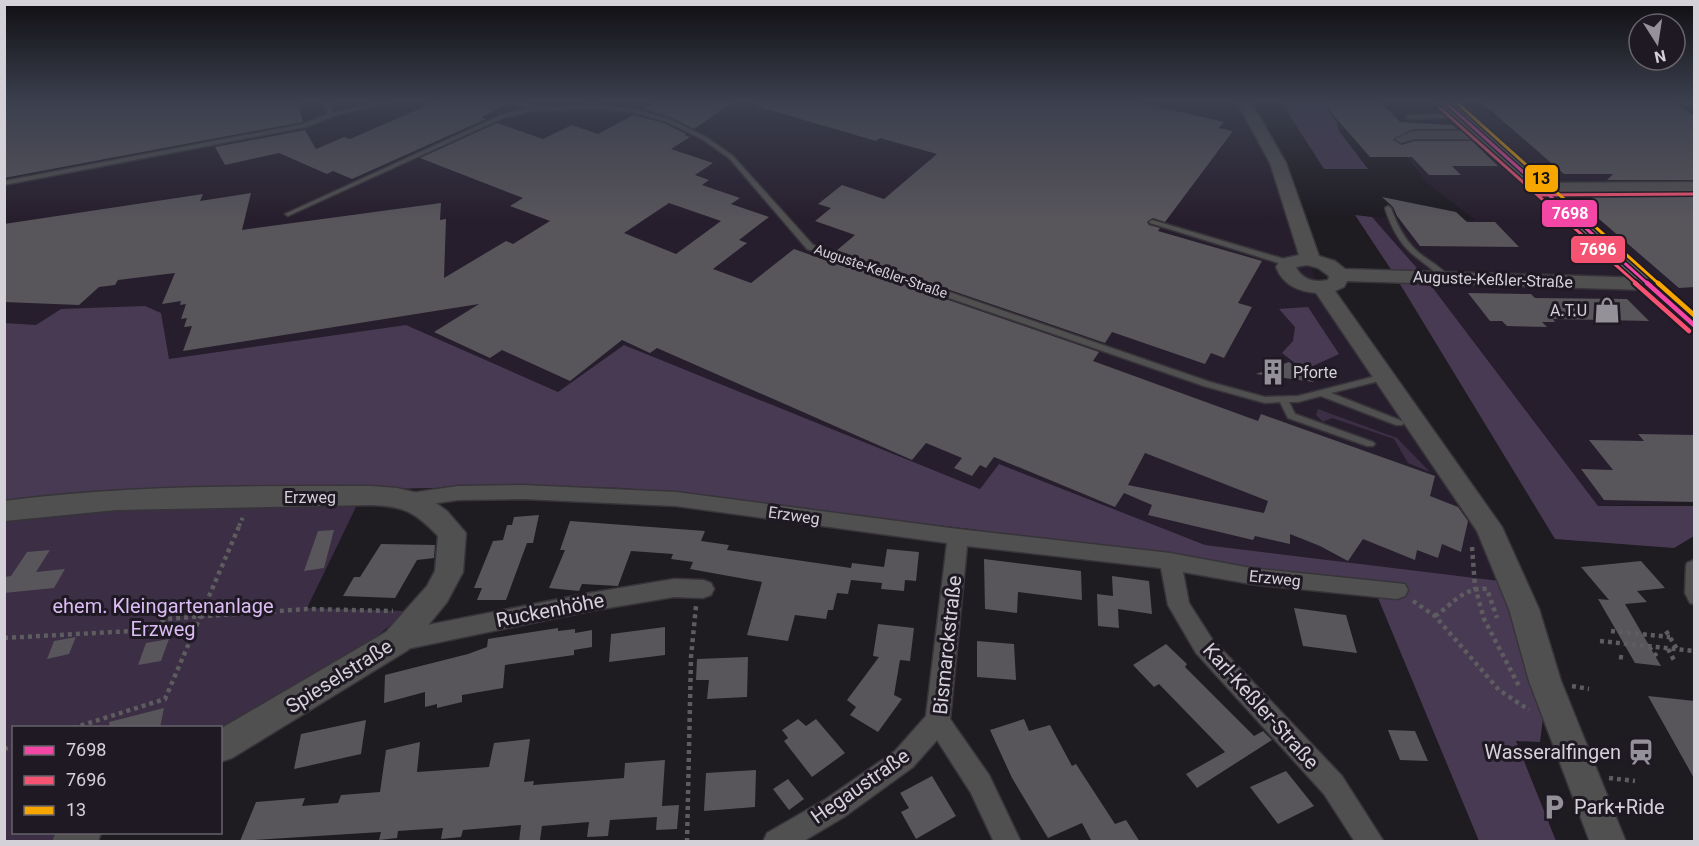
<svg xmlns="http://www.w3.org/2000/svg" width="1699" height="846" font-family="Roboto,sans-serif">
<rect width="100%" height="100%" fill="#1e1b21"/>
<!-- built -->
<path fill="#271e2d" d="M4 102H1218L1244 108 1276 163 1313 273 1330 307 1485 526 1508 582 1205 545 999 464 980 489 624 345 558 392 406 325 169 359 161 313 61 309 37 325 5 323Z
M1319 102H1433L1469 135H1479L1642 282 1423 275 1372 217 1475 220 1426 182 1391 136 1412 135 1398 120H1336Z
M1557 102H1694V312L1474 116H1573Z
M1426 279 1645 287 1694 331V502L1598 506Z"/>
<!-- green -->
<path fill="#3b2e45" d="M1318 409 1397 438 1430 472 1408 463 1394 439 1332 418 1323 422 1316 415Z
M357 505 307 608 407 611 330 676 221 744 220 728H14V832L78 833 64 841 5 842V519L51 509Z"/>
<!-- forest -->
<path fill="#493a54" d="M1281 102H1319L1336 120 1339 131 1368 169H1324Z
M1355 215 1372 217 1423 275 1598 506H1694V536L1674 548 1555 539 1392 271Z
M145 306 161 313 169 359 406 325 558 392 624 345 980 489 999 464 1205 545 1508 582 1519 636 1543 718 1540 742 1516 741 1556 841H1479L1373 586 1188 567 1181 554 625 488 523 486 388 489 5 508V323L36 325 61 309Z
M1308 307 1339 354 1304 370 1282 353 1293 341 1295 327 1279 309Z"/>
<!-- building -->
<path fill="#58555b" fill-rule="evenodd" d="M4 102H298L303 122 4 178Z
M435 102 511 103 481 117 486 119 352 179 333 171 327 174 279 153 225 165 215 147 305 130 316 149 344 137 350 139Z
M657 102H733L694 129 670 117 643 109Z
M757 102H1136L1224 122 1219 128 1233 131 1165 222 1153 218 1147 222 1149 225 1160 228 1158 231 1262 261 1238 303 1252 307 1224 358 1211 353 1205 364 1112 332 1105 343 836 251 855 235 815 221 831 208 818 204 842 185 884 199 937 154 880 138 876 141 756 106Z
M1322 102H1380L1400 122 1452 125 1457 129H1413L1393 140 1402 145 1414 141H1472L1498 166H1452L1461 175H1429L1412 157H1370Z
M1481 102H1673L1695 116V180H1607L1613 174H1564Z
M633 115 664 123 686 134 684 135 690 137 671 149 713 163 695 175 709 180 702 185 740 198 731 204 769 217 739 240 747 243 713 269 751 283 794 249 825 260 827 258 1099 352 1093 361 1258 421 1261 414 1435 476 1430 496 1458 507 1468 521 1461 552 1442 544 1438 558 1417 550 1415 560 1363 539 1348 561 1320 546 1290 534V544L1255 536 1253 540 1148 515 1152 505 1124 493 1115 507 994 457 986 468 980 465 972 476 954 468 962 458 926 443 912 460 657 348 650 353 622 340 570 381 502 350 490 358 434 332 479 304 183 351 192 326 184 327 187 318 181 319 186 304 180 305 181 301 162 304 175 273 118 280 115 285 99 287 79 305 4 302V224L203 194 200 201 251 193 242 230 441 203 440 220 446 219 444 278 506 241 513 244 550 221 510 206 523 198 420 158 497 123 543 139 572 125 598 134ZM669 203 721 221 676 254 624 233ZM1145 453 1268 501 1264 513 1128 485Z
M1695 194V287L1679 288 1584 206 1594 195Z
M1382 197 1456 212 1467 222H1495L1519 247 1420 246 1397 216 1393 207Z
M1468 293 1531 294 1535 298 1627 299 1649 321 1553 319 1555 322H1542L1547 327 1507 326 1502 321H1490Z
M1289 362 1314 382 1256 374Z
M1638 434 1695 435V502L1604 500 1581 469 1613 470 1589 440 1644 441Z
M539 515 533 543H527L506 600H477L482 588H474L493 541 503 540 507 525H512L514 517Z
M570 521 705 531 701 541 729 545 727 550 851 568 852 563 884 567 887 549 919 552 916 581 905 580 904 591 881 589 882 583 851 580 848 594 837 593 833 610H828L826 619 795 615 788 641 747 635 762 582 690 569 693 562 671 559 673 554 631 551 618 586 582 584 579 591 549 588 565 550H560Z
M334 530 324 568 304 571 318 531Z
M381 544 435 545 434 558 417 560 395 598 343 596 354 577H360Z
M50 550 36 572 65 569 54 588 4 593V577L11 576 27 552Z
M984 559 1081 571 1082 600 1018 592 1017 613 985 609Z
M1641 561 1665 588 1637 591 1647 602 1625 604 1661 666 1635 663 1598 599 1609 600 1581 567Z
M1112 576 1149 581 1152 614 1118 609 1119 628 1098 626 1097 594 1113 596Z
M1294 608 1346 615 1357 653 1303 646Z
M878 624 914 628 910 661 900 660 894 695 902 699 878 732 850 715 856 707 847 700 879 657 873 656Z
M665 627V655L609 662 611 634Z
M558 628V631L575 629V633L592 630V647L574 650V655L505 665 503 688 462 695V702L437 708V704L425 707V692L384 703 385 675 468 654 487 647 488 639Z
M76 637 69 654 47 659 54 641Z
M169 639 161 661 138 665 146 643Z
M977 641 1014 644 1016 680 977 677Z
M1166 644 1187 664 1185 667 1254 736 1263 731 1272 740 1197 788 1186 774 1225 752 1159 684 1154 687 1133 665Z
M748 657 747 697 707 699 709 680H696L697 659Z
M1648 696 1695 701V780Z
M164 708 160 728H110L109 722Z
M798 719 806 726 816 719 845 753 812 777 784 741 788 738 782 730Z
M1024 719 1029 731 1050 725 1072 766 1076 764 1115 824 1126 820 1140 842H1092L1082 823 1048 838 1012 778 990 730Z
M366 720 361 754 294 769 301 734Z
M1388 730 1415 731 1428 761 1400 760Z
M530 739 524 782 534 781 533 785 624 778 625 763 665 760 662 806 679 805 677 829 656 830 657 817 610 820 608 836 587 837 589 822 542 826 540 840 528 842H519L521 825 463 830 461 837 441 839 443 828 398 831 397 838 379 840 381 832 240 841 256 802 305 798 302 806 338 803 341 795 380 792 386 750 420 742 417 772 489 767 494 743Z
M756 770 755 807 704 811 706 773Z
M1286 771 1314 806 1278 824 1250 787Z
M932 776 956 816 916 839 901 812 909 808 900 793Z
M788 779 804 799 789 810 773 789Z"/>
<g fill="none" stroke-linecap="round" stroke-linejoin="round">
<!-- service casing -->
<g stroke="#38353a" stroke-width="3">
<path id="service" d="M322 102H328L333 113 379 102H387L333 116 306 127 4 185V181L304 124 328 114Z
M513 102H520L534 107 599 105 631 108 669 119 706 137 733 156 813 245 1210 382 1265 397 1298 396 1384 374 1387 375 1388 377 1387 379 1331 393 1402 421 1404 423 1402 425H1396L1321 396 1298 402H1289L1295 414 1373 442 1375 444 1373 446H1367L1288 418 1280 402 1265 403 1204 386 807 249 729 158 702 139 665 121 631 112 599 109 533 111 505 117 290 215 288 216 285 214 501 115 527 109Z
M1687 102H1693L1694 106Z
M1462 114 1464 115V117L1409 119 1406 117 1409 115Z
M1388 206 1391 208C1397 225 1405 241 1419 253 1429 261 1440 266 1449 277L1448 279H1442C1434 270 1425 264 1416 257 1400 245 1391 227 1385 208Z
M1152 220 1291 261 1292 263 1288 265H1285L1150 223 1149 222Z
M1694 560V604L1690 603 1685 593 1686 566 1687 563Z"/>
</g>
<!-- minor casing -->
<g stroke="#38353a" stroke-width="3">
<path id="minor" d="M1413 131H1483L1489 135 1483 139H1414L1401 143 1395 139Z
M523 485 676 492 958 529 1170 553 1251 568 1405 584 1408 590 1405 596 1397 599 1251 584 1183 572 1189 603 1212 639 1342 776 1384 842H1355L1324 794 1196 653 1168 605 1161 568 967 546 950 719 989 775 1021 842H994L971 793 937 740 913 767 844 817 802 842H763L767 833 826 799 895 751 926 716 947 543 676 506 523 499 458 500 410 507 403 505 400 500 403 495 410 493 458 486Z
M674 579 703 580 711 583 714 589 711 595 703 598 674 597 590 611 397 651 389 648 386 641 389 634 397 631 590 593Z"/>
</g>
<!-- tertiary casing -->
<g stroke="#38353a" stroke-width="3">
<path id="tertiary" d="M1237 102H1251L1286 163 1319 256 1335 261 1345 269 1648 278 1655 280 1658 284 1655 288 1648 290 1347 281 1344 287 1335 291 1502 527 1539 609 1561 681 1626 842H1590L1529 681 1509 609 1477 531 1316 293C1298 291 1283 285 1276 267L1281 259 1299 255 1270 163ZM1307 265 1318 268 1329 276 1328 280C1315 283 1302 280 1296 267Z
M1694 182V192L1539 193 1533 192 1530 188 1533 184 1539 183Z
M371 486 397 488 418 493 430 499 447 511 466 533 463 572 447 602 408 650 232 758 220 762V729L386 632 427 586 435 571 438 536C415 512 404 506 371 505L116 510 4 521V501C126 485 249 486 371 486Z
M56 832H101L98 842H52Z"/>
</g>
<!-- secondary casing -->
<g stroke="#38353a" stroke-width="3">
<path id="secondary" d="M1436 102H1455L1694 313V332L1686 330Z"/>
</g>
<!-- path-far1 -->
<path stroke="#5d5c5e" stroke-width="4" stroke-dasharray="3 3" stroke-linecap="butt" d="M239 526 244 515"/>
<!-- path -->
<path stroke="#5d5c5e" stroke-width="4.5" stroke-dasharray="4 4" stroke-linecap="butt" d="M1472 547 1475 587 1484 619 1520 688
M1413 601 1435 616 1499 690 1529 710
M1435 616C1453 604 1463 587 1487 589L1497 618
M1611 631 1670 637
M1666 631 1677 649
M4 638 150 630 165 619 307 609 393 611
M1600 641 1694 651
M1649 647 1659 659
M1668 649 1675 662
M1619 657 1626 658
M1572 686 1589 689
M73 728 165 699 240 524
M4 749 14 746
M1609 778 1635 781
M687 842 691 657 696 606"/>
<!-- service -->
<use href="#service" fill="#515051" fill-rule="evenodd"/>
<!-- minor -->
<use href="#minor" fill="#515051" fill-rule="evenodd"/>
<!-- tertiary -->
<use href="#tertiary" fill="#515051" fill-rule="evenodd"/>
<!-- secondary -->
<use href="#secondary" fill="#5d5c5e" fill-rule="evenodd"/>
<!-- bus-1-far1 casing -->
<g stroke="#1e1923" stroke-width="6">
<path id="bus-1-far1" d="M1445 102 1648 284"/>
</g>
<!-- bus-1 casing -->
<g stroke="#1e1923" stroke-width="9">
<path id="bus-1" d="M1647 283 1694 325"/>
</g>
<!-- bus-2-far1 casing -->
<g stroke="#1e1923" stroke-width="6">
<path id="bus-2-far1" d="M1440 108 1637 284
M1539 195 1694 194"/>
</g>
<!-- bus-2 casing -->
<g stroke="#1e1923" stroke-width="9">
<path id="bus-2" d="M1635 283 1689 331"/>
</g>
<!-- bus-3-far1 casing -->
<g stroke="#1e1923" stroke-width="6">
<path id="bus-3-far1" d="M1456 102 1659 284"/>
</g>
<!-- bus-3 casing -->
<g stroke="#1e1923" stroke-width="9">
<path id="bus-3" d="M1658 283 1694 315"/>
</g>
<!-- bus-1-far1 -->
<use href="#bus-1-far1" stroke="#f346a5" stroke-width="3"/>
<!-- bus-1 -->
<use href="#bus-1" stroke="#f346a5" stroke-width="4.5"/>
<!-- bus-2-far1 -->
<use href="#bus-2-far1" stroke="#f65372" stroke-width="3"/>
<!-- bus-2 -->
<use href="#bus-2" stroke="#f65372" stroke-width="4.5"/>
<!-- bus-3-far1 -->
<use href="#bus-3-far1" stroke="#f7a600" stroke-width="3"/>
<!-- bus-3 -->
<use href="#bus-3" stroke="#f7a600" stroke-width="4.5"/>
</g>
<!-- sky -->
<linearGradient id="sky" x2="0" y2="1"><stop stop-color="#100f12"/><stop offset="0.46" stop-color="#3b3f4e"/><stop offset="1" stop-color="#3b3f4e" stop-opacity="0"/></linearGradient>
<rect width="1699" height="220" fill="url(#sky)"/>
<!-- icons -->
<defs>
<g id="shop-bare" transform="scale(2.07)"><path d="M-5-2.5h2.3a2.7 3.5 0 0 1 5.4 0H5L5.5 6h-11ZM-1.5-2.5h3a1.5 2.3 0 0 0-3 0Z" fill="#959198" stroke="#1e1923" stroke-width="2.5" paint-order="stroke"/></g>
<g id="building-bare" transform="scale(2.07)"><path d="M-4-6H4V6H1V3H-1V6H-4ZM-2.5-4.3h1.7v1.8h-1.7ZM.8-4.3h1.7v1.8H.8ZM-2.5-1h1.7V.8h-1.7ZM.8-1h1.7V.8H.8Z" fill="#959198" stroke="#1e1923" stroke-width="2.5" paint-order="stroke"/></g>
<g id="station-bare" transform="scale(2.07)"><path d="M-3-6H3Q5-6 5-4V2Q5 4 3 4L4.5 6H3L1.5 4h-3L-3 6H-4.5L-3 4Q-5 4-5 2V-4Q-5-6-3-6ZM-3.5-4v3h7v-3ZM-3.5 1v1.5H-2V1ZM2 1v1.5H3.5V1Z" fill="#959198" stroke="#1e1923" stroke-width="2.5" paint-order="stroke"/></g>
<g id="parking-bare" transform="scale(2.07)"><path d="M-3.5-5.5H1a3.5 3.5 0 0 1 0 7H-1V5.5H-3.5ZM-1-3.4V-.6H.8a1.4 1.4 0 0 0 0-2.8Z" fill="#959198" stroke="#1e1923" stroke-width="2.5" paint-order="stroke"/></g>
</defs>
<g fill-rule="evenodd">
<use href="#shop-bare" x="1607" y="310"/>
<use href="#building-bare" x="1273" y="372"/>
<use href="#station-bare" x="1641" y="752"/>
<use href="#parking-bare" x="1554" y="807"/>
</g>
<g text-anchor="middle" stroke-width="6" stroke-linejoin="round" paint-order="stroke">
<!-- far-street labels -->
<g font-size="14" fill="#d5d1d8" stroke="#1e1923">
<text transform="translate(881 271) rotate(19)" y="5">Auguste-Keßler-Straße</text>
</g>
<!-- street labels -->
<g font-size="16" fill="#d5d1d8" stroke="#1e1923">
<text transform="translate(1493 279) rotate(2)" y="6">Auguste-Keßler-Straße</text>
<text x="310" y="503">Erzweg</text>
<text transform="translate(794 515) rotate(8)" y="6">Erzweg</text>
<text transform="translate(1275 578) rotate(6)" y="6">Erzweg</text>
</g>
<!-- poi labels -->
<g font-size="16" fill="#d5d1d8" stroke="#1e1923" text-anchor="end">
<text x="1587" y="316">A.T.U</text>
<text x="1293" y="378" text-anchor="start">Pforte</text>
</g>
<!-- near-park labels -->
<g font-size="20" fill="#dcbcf4" stroke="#1e1923">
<text x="163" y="613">ehem. Kleingartenanlage<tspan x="163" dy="23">Erzweg</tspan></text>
</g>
<!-- near-street labels -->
<g font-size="20" fill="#d5d1d8" stroke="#1e1923">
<text transform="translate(550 610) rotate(-11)" y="7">Ruckenhöhe</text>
<text transform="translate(947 645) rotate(-84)" y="7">Bismarckstraße</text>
<text transform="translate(339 676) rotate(-32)" y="7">Spieselstraße</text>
<text transform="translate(1261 706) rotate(48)" y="7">Karl-Keßler-Straße</text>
<text transform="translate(860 786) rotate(-35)" y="7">Hegaustraße</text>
</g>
<!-- near-poi labels -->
<g font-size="20" fill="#d5d1d8" stroke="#1e1923" text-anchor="end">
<text x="1621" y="759">Wasseralfingen</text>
<text x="1574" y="814" text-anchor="start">Park+Ride</text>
</g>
</g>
<g stroke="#1e1923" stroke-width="2">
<rect x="1524" y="164" width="35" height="29" rx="6" fill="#f7a600"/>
<rect x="1541" y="199" width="57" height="29" rx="6" fill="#f346a5"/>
<rect x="1570" y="235" width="56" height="29" rx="6" fill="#f65372"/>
</g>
<g font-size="16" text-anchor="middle" font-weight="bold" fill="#fff">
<text x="1570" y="219">7698</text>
<text x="1598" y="255">7696</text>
</g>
<g font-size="16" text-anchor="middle" font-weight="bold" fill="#111">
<text x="1541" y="184">13</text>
</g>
<!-- border -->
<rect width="1699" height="846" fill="none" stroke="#d5d1d8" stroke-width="12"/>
<!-- legend -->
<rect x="12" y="726" width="210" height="108" fill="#1e1923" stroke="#67636b" stroke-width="1.5"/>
<rect x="24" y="746" width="30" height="9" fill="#f346a5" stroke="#67636b" stroke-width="1.5"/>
<text x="66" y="756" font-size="18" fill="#d5d1d8">7698</text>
<rect x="24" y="776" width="30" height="9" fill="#f65372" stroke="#67636b" stroke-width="1.5"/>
<text x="66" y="786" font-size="18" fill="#d5d1d8">7696</text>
<rect x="24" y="806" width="30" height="9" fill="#f7a600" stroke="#67636b" stroke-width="1.5"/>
<text x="66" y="816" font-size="18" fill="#d5d1d8">13</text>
<!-- north arrow -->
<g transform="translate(1657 42) rotate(168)"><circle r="28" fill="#1e1923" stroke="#67636b" stroke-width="1.5"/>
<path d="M0-4.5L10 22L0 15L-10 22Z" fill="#959198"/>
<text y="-9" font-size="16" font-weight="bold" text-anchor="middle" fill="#d5d1d8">N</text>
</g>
</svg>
